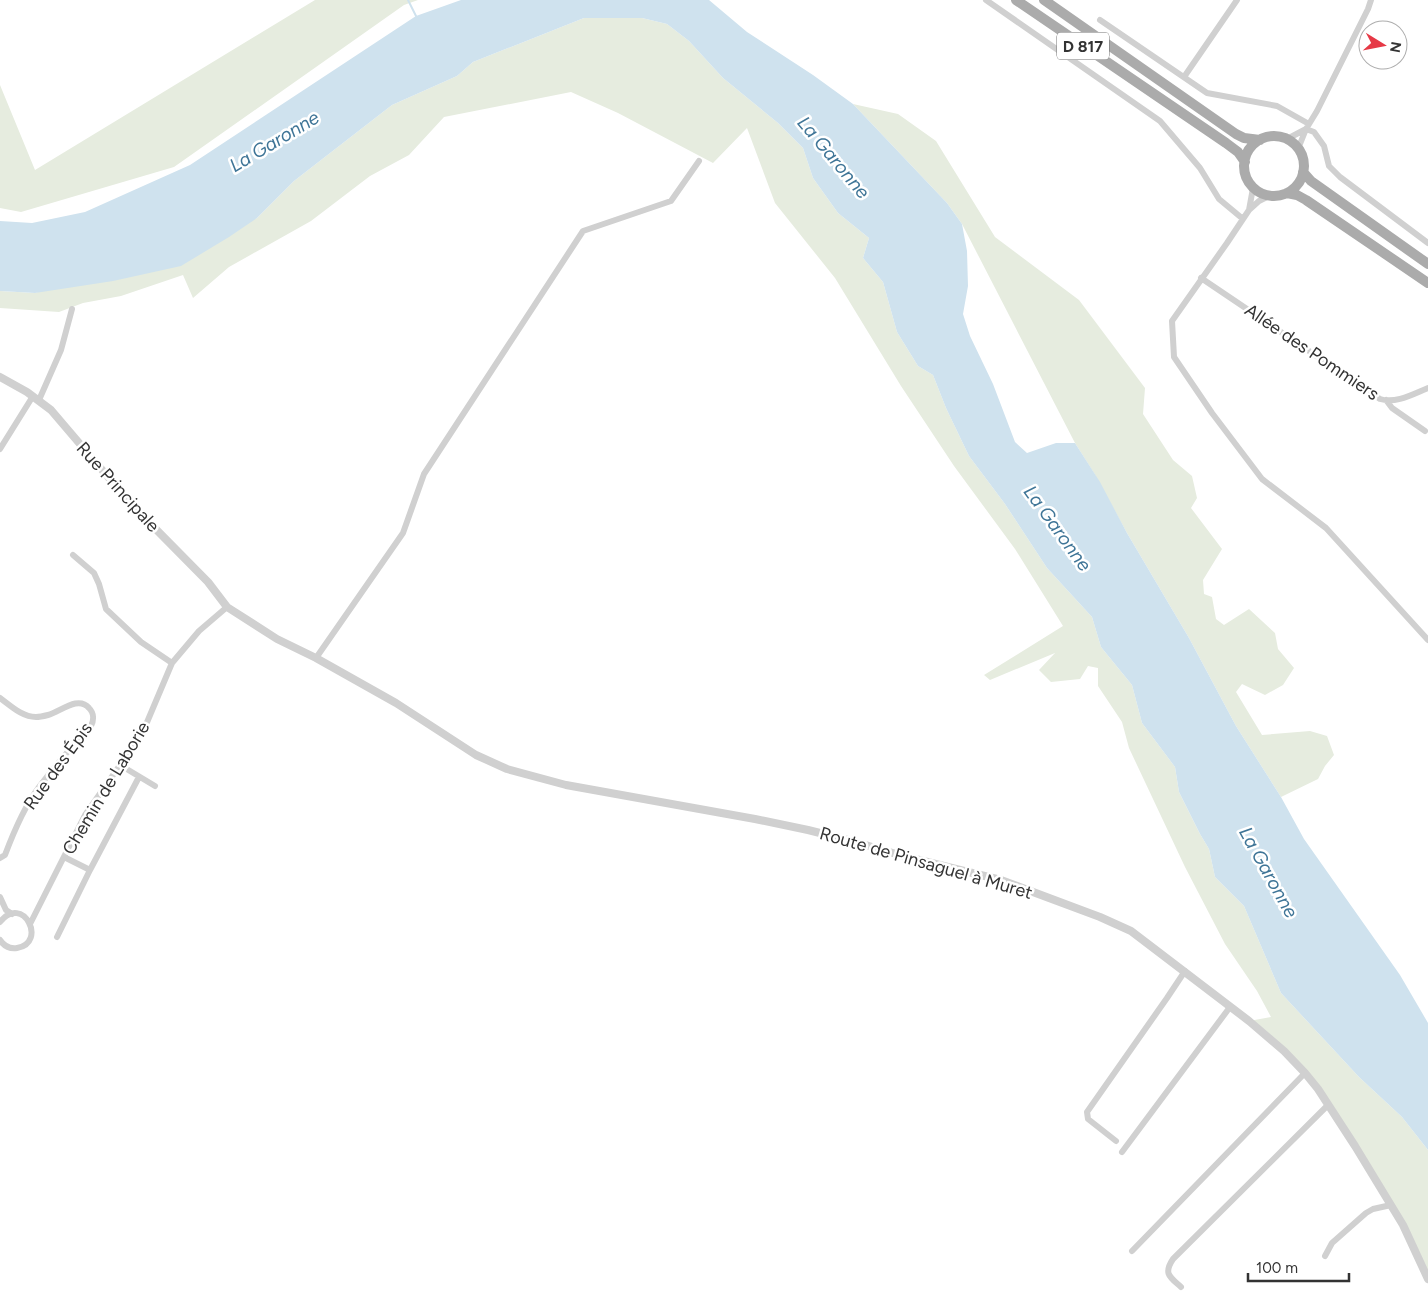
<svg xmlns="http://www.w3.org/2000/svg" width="1428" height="1303" font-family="Figtree,sans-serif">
<rect width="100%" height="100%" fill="#fff"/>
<!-- green -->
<path fill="#e6ecdf" d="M315 0H418L404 5 174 167 21 212 0 208V85L35 170Z
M584 18H642L667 24 689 41 723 78 778 123 803 148 813 178 838 213 869 238 863 258 883 282 897 332 918 366 933 375 946 408 969 456 1005 504 1047 568 1092 617 1101 647 1132 685 1142 723 1175 767 1179 792 1200 834 1209 849 1215 877 1244 906 1281 993 1359 1077 1402 1117 1428 1150V1279L1403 1225 1318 1089 1249 1021 1271 1017 1257 991 1225 944 1185 867 1129 748 1122 722 1098 686V668L1088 666 1080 679 1051 682 1039 670 1055 653 990 680 984 675 1063 626 1015 549 954 466 901 386 835 278 775 203 747 128 713 163 618 113 571 92 444 117 409 155 370 176 311 221 229 267 193 298 183 275 121 296 83 303 59 312 0 308V291L35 293 257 218 294 181 392 105 457 76 473 62Z
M853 104 898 114 936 141 995 237 1079 300 1145 388 1143 414 1173 460 1192 476 1197 498 1191 508 1222 549 1203 580 1204 594 1212 597 1216 619 1224 625 1249 609 1275 633 1278 649 1294 668 1283 685 1265 695 1242 684 1236 692 1262 735 1310 731 1327 736 1334 755 1325 766 1318 779 1281 797 1236 726 1189 638 1127 533 1094 473 1075 443 962 224 947 203Z"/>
<!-- water -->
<path fill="#cfe2ee" d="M461 0H709L747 32 813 75 853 104 947 203 962 224 967 251 968 286 963 314 970 336 993 384 1015 442 1027 453 1056 443H1075L1100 482 1127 533 1189 638 1236 726 1281 797 1304 839 1400 975 1428 1023V1150L1402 1117 1359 1077 1281 993 1244 906 1215 877 1209 849 1200 834 1179 792 1175 767 1142 723 1132 685 1101 647 1092 617 1047 568 1005 504 969 456 946 408 933 375 918 366 897 332 883 282 863 258 869 238 838 213 813 178 803 148 778 123 723 78 689 41 667 24 642 18H584L473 62 457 76 392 105 294 181 257 218 229 237 181 266 113 281 35 293 0 291V221L32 223 85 212 190 165 416 16Z"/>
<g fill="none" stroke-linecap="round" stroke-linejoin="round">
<!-- stream -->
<path stroke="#cfe2ee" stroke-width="2" d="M408 0 417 18"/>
<!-- minor -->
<path stroke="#d0d0d0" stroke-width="6" d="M986 0 1160 121 1200 168 1219 199 1243 219
M1100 20 1207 93 1277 106 1309 124
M1184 77 1237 0
M1306 129 1314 132 1324 146 1329 166 1340 177 1428 243
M1287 139 1306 129
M1298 149 1306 129 1317 111 1368 9 1371 0
M1269 196 1259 201 1249 210 1227 243 1172 321 1174 357 1212 413 1262 479 1326 528 1428 640
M1249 210 1253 188
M1201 278 1380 399C1396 404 1413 394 1428 388
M39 400 61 350 72 309
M1386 400 1392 408 1425 431
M0 449 33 396
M73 555 94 573 99 584 106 609 141 642 172 663
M316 658 403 533 424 474 583 231 671 201 699 161
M0 698C11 706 22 717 36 717 40 717 44 716 48 715 60 712 78 695 89 708 94 713 94 720 91 726 89 730 85 733 81 737 67 752 52 770 39 787 24 807 14 831 5 855L0 858
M120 765 155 786
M64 857 90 870 139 777
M0 897 6 910 12 914
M0 922C23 893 48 943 17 948 10 949 4 946 0 940
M30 924 85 815 132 748 145 727 172 663 199 631 227 607
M57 937 90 870
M1116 1141 1088 1119 1087 1112 1167 998 1185 971
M1122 1152 1230 1007
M1132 1251 1305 1073
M1325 1256 1332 1243 1366 1213 1373 1209 1391 1205
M1181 1287C1170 1277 1163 1274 1173 1259L1328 1105"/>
<!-- tertiary -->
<path stroke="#d0d0d0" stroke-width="8" d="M0 377 27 392 51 410 132 505 208 582 227 607 277 639 316 658 396 703 476 755 507 769 566 785 755 819 808 830 852 841 903 856 1001 880 1100 917 1131 931 1249 1021 1284 1051 1305 1073 1318 1089 1355 1146 1403 1225 1428 1279"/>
<!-- primary -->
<path stroke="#ababab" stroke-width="10" d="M1016 0 1226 143 1238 152 1245 162
M1044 0 1236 134 1244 138 1260 140
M1244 166a30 30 0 1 1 60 0a30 30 0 1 1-60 0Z
M1303 172 1311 181 1428 264
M1287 193 1297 195 1306 200 1428 283"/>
</g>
<g text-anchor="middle" stroke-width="5" stroke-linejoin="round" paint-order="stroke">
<!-- shield labels -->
<rect fill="#fff" stroke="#707070" stroke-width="1" x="1057" y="32.5" width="52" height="27" rx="4"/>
<g font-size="16" font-weight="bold" fill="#333">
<text x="1083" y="52">D 817</text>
</g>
<!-- street labels -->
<g font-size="18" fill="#333" stroke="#fff">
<text transform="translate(1312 352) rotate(34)" y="6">Allée des Pommiers</text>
<text transform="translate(118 487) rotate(48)" y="6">Rue Principale</text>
<text transform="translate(58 766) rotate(-54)" y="6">Rue des Épis</text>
<text transform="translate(106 788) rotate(-59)" y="6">Chemin de Laborie</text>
<text transform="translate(926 863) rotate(16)" y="6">Route de Pinsaguel à Muret</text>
</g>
<!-- water labels -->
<g font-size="19" font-style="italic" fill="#3f7597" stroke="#fff">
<text transform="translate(274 141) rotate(-31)" y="7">La Garonne</text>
<text transform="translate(834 157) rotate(50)" y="7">La Garonne</text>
<text transform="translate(1058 528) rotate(54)" y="7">La Garonne</text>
<text transform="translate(1269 872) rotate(61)" y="7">La Garonne</text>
</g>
</g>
<!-- north arrow -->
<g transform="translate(1383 45) rotate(100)"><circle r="24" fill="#ffffff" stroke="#adadad"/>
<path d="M0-4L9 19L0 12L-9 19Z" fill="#e63946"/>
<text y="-8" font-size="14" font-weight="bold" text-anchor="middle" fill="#333333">N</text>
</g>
<!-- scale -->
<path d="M1248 1273v8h101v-8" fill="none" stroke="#333333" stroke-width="2.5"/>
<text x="1256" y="1273" font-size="15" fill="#333333" stroke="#ffffff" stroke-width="4" paint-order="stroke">100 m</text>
</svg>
